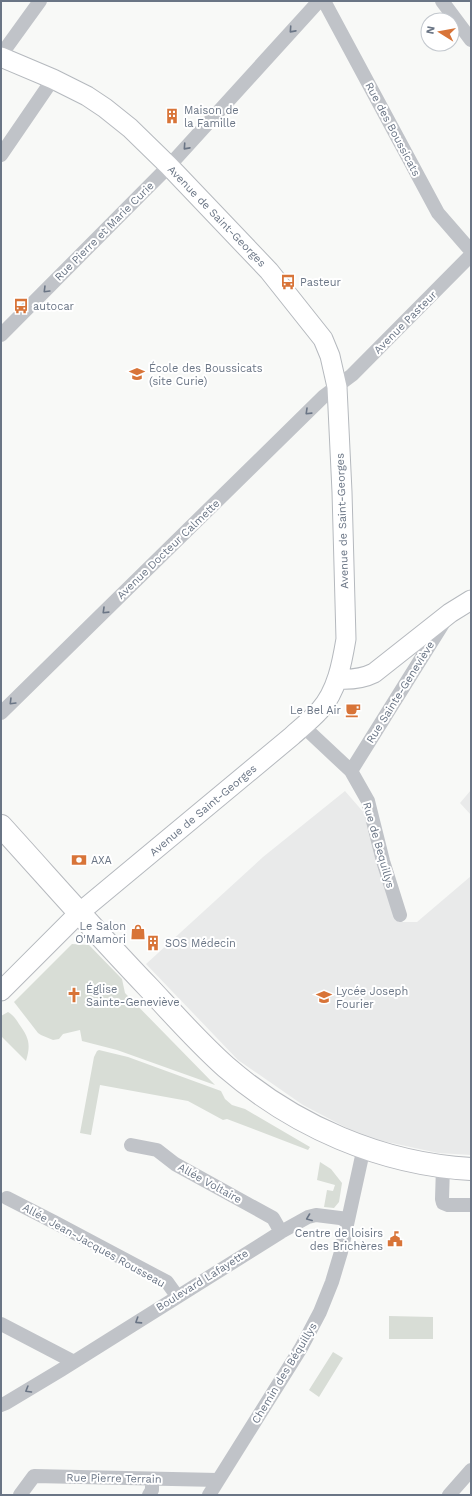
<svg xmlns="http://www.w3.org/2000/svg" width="472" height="1496" font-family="'Work Sans',sans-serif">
<rect width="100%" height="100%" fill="#f8f9f7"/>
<!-- built -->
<path fill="#e9eaea" d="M471 790V815L460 803Z
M345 791 365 814 398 922H417L471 876V1155L438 1153 364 1137 303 1105 238 1060 146 964 263 857Z"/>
<!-- green -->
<path fill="#d8ddd6" d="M72 944 89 945 122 979 125 993 215 1085 117 1050 82 1041 80 1030 63 1034 59 1039 53 1040 41 1035 38 1033 14 1002Z
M8 1012C13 1015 16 1019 19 1024 29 1038 31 1044 26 1061L1 1036V1016Z
M99 1050 128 1057 221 1091 225 1099 232 1105 245 1109 310 1147 308 1150 227 1119 223 1120 188 1101 100 1085 91 1135 80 1133 94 1057 97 1051Z
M320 1162 331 1169 342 1183 339 1202 334 1208 324 1207 327 1190 333 1191 335 1185 317 1180Z
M389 1316 433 1317V1339H389Z
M333 1352 343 1358 319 1397 309 1390Z"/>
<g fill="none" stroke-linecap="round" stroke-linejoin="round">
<!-- secondary casing -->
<g stroke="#b5b9be" stroke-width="21">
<path id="secondary" d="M1 57 53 79 87 96 105 108 130 128 169 166 269 271 323 339 330 356 337 387 342 492 346 639C342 663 337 691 320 710 312 719 302 727 292 736L79 913 1 991
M337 679C351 680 362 679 374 673L450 613 471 600"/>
</g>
<!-- primary casing -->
<g stroke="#b6b9be" stroke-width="24">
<path id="primary" d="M1 826C51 881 99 936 150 989 175 1016 199 1043 226 1067 294 1126 381 1164 471 1169"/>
</g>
<!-- street -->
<path stroke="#c0c3c8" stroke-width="14" d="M324 1 438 213 471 251
M442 1 471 40
M1 55 40 1
M1 155 53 79
M1 335 169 166 319 1
M1 713 324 396 352 375 471 255
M303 726 351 771 368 801 383 861 400 915
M351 771 444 622
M131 1145 157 1150 175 1164 273 1218 281 1232
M443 1167 442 1199 443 1203 448 1205H471
M7 1198 54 1222 167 1282 177 1296
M1 1324 74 1362
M1 1405 6 1403 61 1370 281 1232 308 1217 316 1215 348 1219
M20 1495 34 1476 218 1480
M149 1495 152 1490V1479
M209 1495 301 1348 320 1312 332 1282 341 1252 364 1147
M449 1495 471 1470"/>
<!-- secondary -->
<use href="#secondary" stroke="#fff" stroke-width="19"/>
<!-- primary -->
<use href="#primary" stroke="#fff" stroke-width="22"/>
</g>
<!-- one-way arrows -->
<defs><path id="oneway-chevron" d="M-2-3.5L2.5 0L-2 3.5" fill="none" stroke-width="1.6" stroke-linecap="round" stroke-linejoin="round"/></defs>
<g stroke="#6a7585">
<use href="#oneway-chevron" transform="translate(292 30) rotate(132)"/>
<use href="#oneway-chevron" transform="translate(186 147) rotate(132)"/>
<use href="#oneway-chevron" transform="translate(46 290) rotate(135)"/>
<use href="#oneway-chevron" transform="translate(308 412) rotate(136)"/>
<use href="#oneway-chevron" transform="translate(105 611) rotate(136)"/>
<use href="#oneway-chevron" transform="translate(12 702) rotate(135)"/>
<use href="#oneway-chevron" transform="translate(309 1218) rotate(159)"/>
<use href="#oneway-chevron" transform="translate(138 1321) rotate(147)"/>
<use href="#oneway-chevron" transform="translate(28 1390) rotate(149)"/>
</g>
<!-- icons -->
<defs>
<g id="building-bare" transform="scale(1.2)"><path d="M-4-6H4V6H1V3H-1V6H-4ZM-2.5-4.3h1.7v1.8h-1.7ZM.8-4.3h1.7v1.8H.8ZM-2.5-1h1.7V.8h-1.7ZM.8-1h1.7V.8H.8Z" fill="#d87438" stroke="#fff" stroke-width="2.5" paint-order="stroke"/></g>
<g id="bus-bare" transform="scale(1.2)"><path d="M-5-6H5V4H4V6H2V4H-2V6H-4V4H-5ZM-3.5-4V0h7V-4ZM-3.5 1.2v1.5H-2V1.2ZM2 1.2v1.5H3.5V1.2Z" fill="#d87438" stroke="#fff" stroke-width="2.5" paint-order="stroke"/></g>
<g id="school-bare" transform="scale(1.2)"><path d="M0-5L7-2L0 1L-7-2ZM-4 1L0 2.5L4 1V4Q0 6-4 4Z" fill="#d87438" stroke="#fff" stroke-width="2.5" paint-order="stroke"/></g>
<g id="cafe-bare" transform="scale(1.2)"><path d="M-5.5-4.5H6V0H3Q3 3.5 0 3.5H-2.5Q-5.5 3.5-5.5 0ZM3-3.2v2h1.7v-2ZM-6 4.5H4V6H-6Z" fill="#d87438" stroke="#fff" stroke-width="2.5" paint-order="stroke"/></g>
<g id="bank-bare" transform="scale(1.2)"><path d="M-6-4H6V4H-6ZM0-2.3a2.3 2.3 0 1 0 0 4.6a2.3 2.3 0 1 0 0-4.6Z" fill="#d87438" stroke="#fff" stroke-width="2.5" paint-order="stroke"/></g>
<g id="shop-bare" transform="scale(1.2)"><path d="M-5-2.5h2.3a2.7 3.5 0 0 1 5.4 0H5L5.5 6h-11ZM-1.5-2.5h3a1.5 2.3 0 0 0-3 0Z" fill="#d87438" stroke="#fff" stroke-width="2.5" paint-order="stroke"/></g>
<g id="church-bare" transform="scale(1.2)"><path d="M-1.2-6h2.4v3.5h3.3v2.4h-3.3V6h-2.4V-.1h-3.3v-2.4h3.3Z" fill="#d87438" stroke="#fff" stroke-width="2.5" paint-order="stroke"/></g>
<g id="civic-bare" transform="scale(1.2)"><path d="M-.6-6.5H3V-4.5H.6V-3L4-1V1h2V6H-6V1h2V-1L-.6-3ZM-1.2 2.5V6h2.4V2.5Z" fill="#d87438" stroke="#fff" stroke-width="2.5" paint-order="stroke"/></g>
</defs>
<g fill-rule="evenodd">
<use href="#building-bare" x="172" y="116"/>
<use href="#bus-bare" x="288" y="282"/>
<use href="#bus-bare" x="21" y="306"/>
<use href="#school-bare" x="137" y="374"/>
<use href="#cafe-bare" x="353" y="710"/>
<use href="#bank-bare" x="79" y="860"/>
<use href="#shop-bare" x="138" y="932"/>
<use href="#building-bare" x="153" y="943"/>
<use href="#church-bare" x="74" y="995"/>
<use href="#school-bare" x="324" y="997"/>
<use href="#civic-bare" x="395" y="1239"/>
</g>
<g text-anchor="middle" stroke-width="4" stroke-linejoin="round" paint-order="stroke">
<!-- poi labels -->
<g font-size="11" fill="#6a7585" stroke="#fff" text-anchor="start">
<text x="184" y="114">Maison de<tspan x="184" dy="13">la Famille</tspan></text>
<text x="300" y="286">Pasteur</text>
<text x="33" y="310">autocar</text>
<text x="149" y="372">École des Boussicats<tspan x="149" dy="13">(site Curie)</tspan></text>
<text x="341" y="714" text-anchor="end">Le Bel Air</text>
<text x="91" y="864">AXA</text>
<text x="126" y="930" text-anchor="end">Le Salon<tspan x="126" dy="13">O'Mamori</tspan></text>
<text x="165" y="947">SOS Médecin</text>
<text x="86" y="993">Église<tspan x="86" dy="13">Sainte-Geneviève</tspan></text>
<text x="336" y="995">Lycée Joseph<tspan x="336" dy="13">Fourier</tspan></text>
<text x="383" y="1237" text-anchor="end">Centre de loisirs<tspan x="383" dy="13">des Brichères</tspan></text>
</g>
<!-- street labels -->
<g font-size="11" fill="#6a7585" stroke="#fff">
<text transform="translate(393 129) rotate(62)" y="4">Rue des Boussicats</text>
<text transform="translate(217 216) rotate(46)" y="4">Avenue de Saint-Georges</text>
<text transform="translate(104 231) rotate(-45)" y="4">Rue Pierre et Marie Curie</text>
<text transform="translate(405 322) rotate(-45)" y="4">Avenue Pasteur</text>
<text transform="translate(342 521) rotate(-92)" y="4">Avenue de Saint-Georges</text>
<text transform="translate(168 549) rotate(-44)" y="4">Avenue Docteur Calmette</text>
<text transform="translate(400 692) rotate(-58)" y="4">Rue Sainte-Geneviève</text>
<text transform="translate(203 810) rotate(-40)" y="4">Avenue de Saint-Georges</text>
<text transform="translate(379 845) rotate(74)" y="4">Rue de Bequillys</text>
<text transform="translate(210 1183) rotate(29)" y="4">Allée Voltaire</text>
<text transform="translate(94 1245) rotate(29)" y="4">Allée Jean-Jacques Rousseau</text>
<text transform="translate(202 1280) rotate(-32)" y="4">Boulevard Lafayette</text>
<text transform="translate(284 1373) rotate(-59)" y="4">Chemin des Béquillys</text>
<text transform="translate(114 1478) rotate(1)" y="4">Rue Pierre Terrain</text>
</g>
</g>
<!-- border -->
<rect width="472" height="1496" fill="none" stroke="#6a7585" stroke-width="4"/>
<!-- north arrow -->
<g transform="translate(440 32) rotate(281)"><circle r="19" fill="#ffffff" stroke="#c3c8ce"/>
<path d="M0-3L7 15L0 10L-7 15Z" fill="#d87438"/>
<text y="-6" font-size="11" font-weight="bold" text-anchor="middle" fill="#6a7585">N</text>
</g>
</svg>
